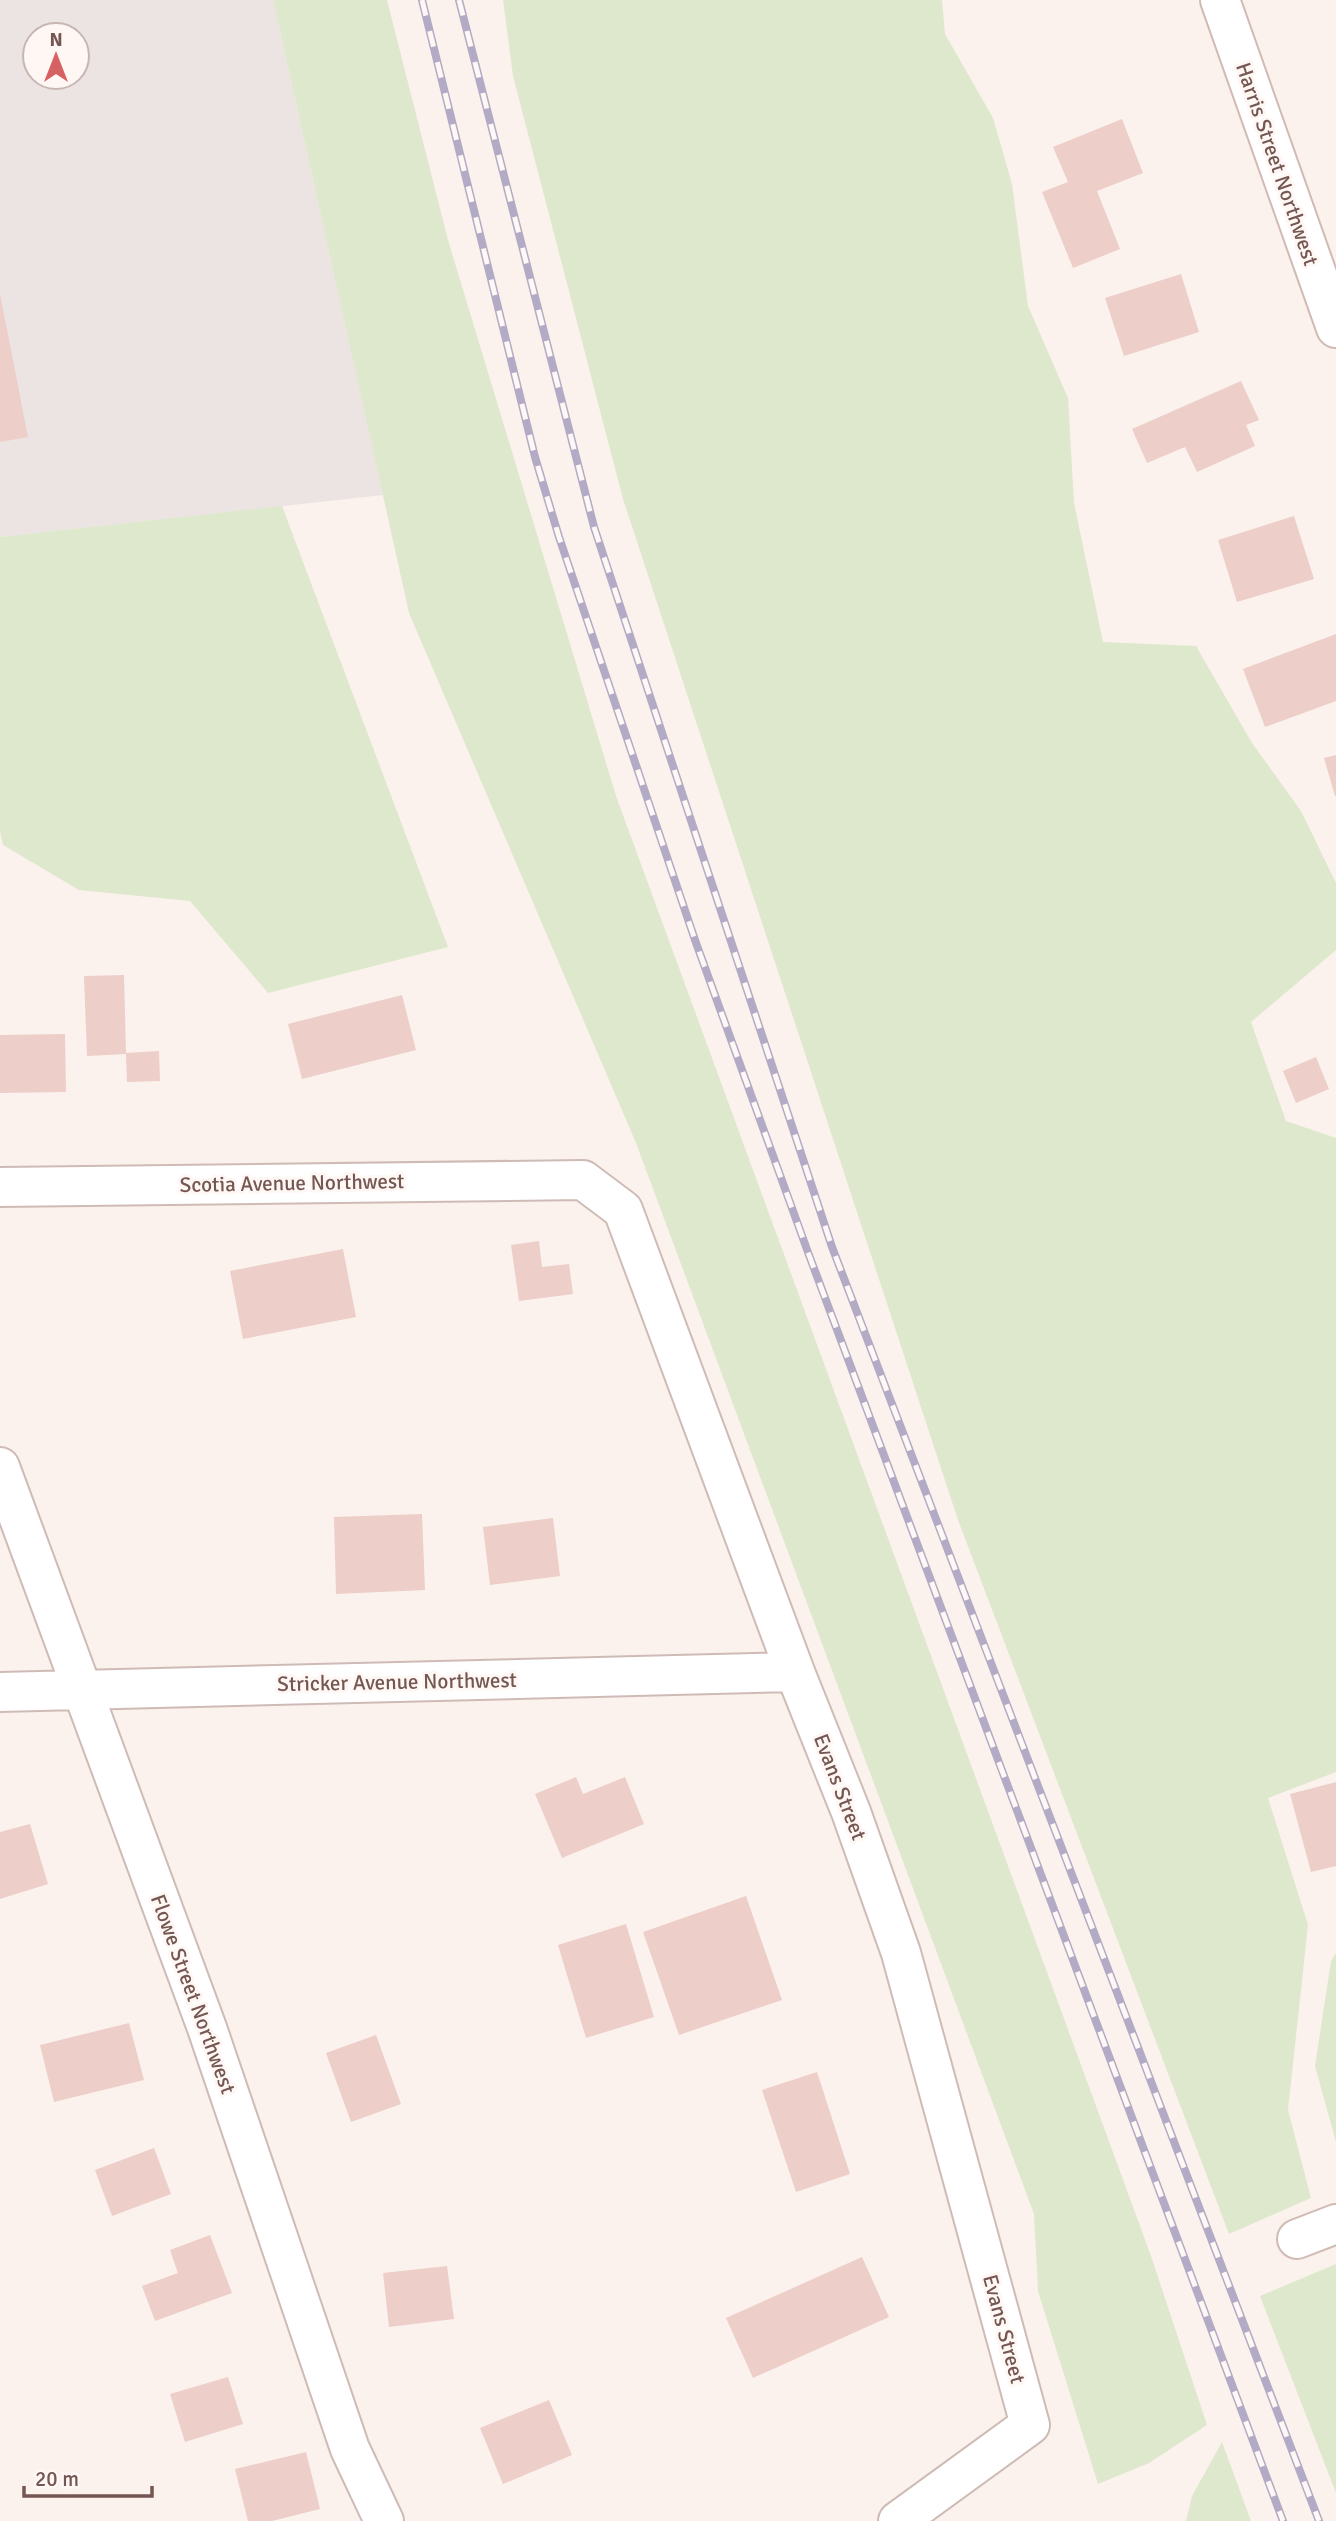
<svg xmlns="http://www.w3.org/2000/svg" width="1336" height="2521" font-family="Signika,sans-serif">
<rect width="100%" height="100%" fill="#fbf2ed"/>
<!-- industrial -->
<path fill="#ebe4e2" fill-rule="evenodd" d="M0 0H273L383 495 0 537ZM35 35H77V77H35Z"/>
<!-- green -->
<path fill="#dee8cc" d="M273 0H387L448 240 616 796 1151 2256 1207 2425 1149 2463 1098 2484 1038 2291 1034 2214 636 1143 409 613Z
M503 0H942L945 34 993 118 1012 184 1028 306 1068 398 1074 503 1103 642 1196 646 1252 743 1301 811 1336 883V950L1251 1022 1286 1121 1336 1138V1772L1268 1798 1308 1925 1288 2110 1311 2198 1229 2234 958 1520 623 499 513 76Z
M282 506 448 947 268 993 190 901 79 890 3 845 0 831V537Z
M1336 1953V2142L1315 2066 1331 1961Z
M1336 2264V2493L1260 2296Z
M1222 2442 1251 2521H1186L1192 2496Z"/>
<!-- building -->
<path fill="#edcec8" d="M1122 119 1143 173 1097 191 1120 249 1073 268 1042 192 1068 182 1053 147Z
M1181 274 1199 332 1124 356 1105 298Z
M0 294 28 437 0 442Z
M1241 381 1259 420 1246 425 1255 446 1197 472 1185 447 1147 463 1132 429Z
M1294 516 1314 579 1237 602 1218 540Z
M1336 634V701L1265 727 1243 669Z
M1336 755V796H1335L1324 758Z
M124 975 126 1053 159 1051 160 1081 127 1082 126 1054 87 1056 84 976Z
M402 995 416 1050 302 1079 288 1024Z
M65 1034 66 1092 0 1093V1035Z
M1316 1057 1329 1089 1296 1103 1283 1071Z
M539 1241 542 1267 569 1264 573 1294 519 1301 511 1245Z
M343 1249 356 1317 243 1339 230 1271Z
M422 1514 425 1590 336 1594 334 1517Z
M553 1518 560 1576 490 1585 483 1527Z
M576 1777 583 1794 625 1777 644 1824 562 1858 535 1794Z
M1336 1782V1866L1311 1872 1290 1794Z
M30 1824 48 1884 0 1899V1832Z
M746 1896 782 2000 679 2035 643 1932Z
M626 1924 654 2017 586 2038 558 1945Z
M129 2023 144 2080 54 2102 40 2045Z
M376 2035 401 2104 351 2122 326 2053Z
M817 2072 850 2174 796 2192 762 2090Z
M154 2148 171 2194 112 2216 95 2170Z
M210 2235 232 2293 155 2321 142 2286 178 2273 170 2250Z
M862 2257 889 2317 753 2378 726 2318Z
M447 2266 454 2319 389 2327 383 2273Z
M228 2377 243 2424 185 2442 170 2394Z
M549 2400 572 2455 503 2484 480 2428Z
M306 2452 320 2509 272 2521H248L235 2469Z"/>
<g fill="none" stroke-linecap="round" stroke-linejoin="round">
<!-- street casing -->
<g stroke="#cfbbb6" stroke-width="42">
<path id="street" d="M0 1187 583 1180 623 1210 795 1672 851 1812 901 1953 1030 2425 898 2521
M0 1467 207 2028 350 2449 384 2521
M0 1692 795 1672"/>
</g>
<!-- secondary casing -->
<g stroke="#d1bab4" stroke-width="42">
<path id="secondary" d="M1220 0 1336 328
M1297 2239 1336 2224"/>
</g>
<!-- street -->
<use href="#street" stroke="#fff" stroke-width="38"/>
<!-- secondary -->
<use href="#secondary" stroke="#fff" stroke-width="38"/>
<!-- rail casing -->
<g stroke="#b3abc5" stroke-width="8">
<path id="rail" d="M422 0 535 457 559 537 695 940 809 1255 1283 2521
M459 0 594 527 832 1247 1319 2521"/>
</g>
<!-- rail -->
<use href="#rail" stroke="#fef7f4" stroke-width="5" stroke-dasharray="16" stroke-linecap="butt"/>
</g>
<g text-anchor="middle" stroke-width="6" stroke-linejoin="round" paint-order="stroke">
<!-- street labels -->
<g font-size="21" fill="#745652" stroke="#fef7f4">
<text transform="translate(1277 164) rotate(71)" y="7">Harris Street Northwest</text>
<text transform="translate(292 1183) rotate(-1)" y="7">Scotia Avenue Northwest</text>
<text transform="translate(397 1682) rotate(-1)" y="7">Stricker Avenue Northwest</text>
<text transform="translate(840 1787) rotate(69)" y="7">Evans Street</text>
<text transform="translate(193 1994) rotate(70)" y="7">Flowe Street Northwest</text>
<text transform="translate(1004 2329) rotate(75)" y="7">Evans Street</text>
</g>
</g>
<!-- north arrow -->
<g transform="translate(56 56)"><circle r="33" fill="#fef7f4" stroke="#c7b7b3" stroke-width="2"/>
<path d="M0-5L12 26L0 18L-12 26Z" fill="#d66162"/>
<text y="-10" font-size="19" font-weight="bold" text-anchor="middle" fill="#745652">N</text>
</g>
<!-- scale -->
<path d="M24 2486v10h128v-10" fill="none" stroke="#745652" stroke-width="3.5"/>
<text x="35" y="2486" font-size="21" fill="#745652" stroke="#fef7f4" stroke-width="5" paint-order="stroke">20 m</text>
</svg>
